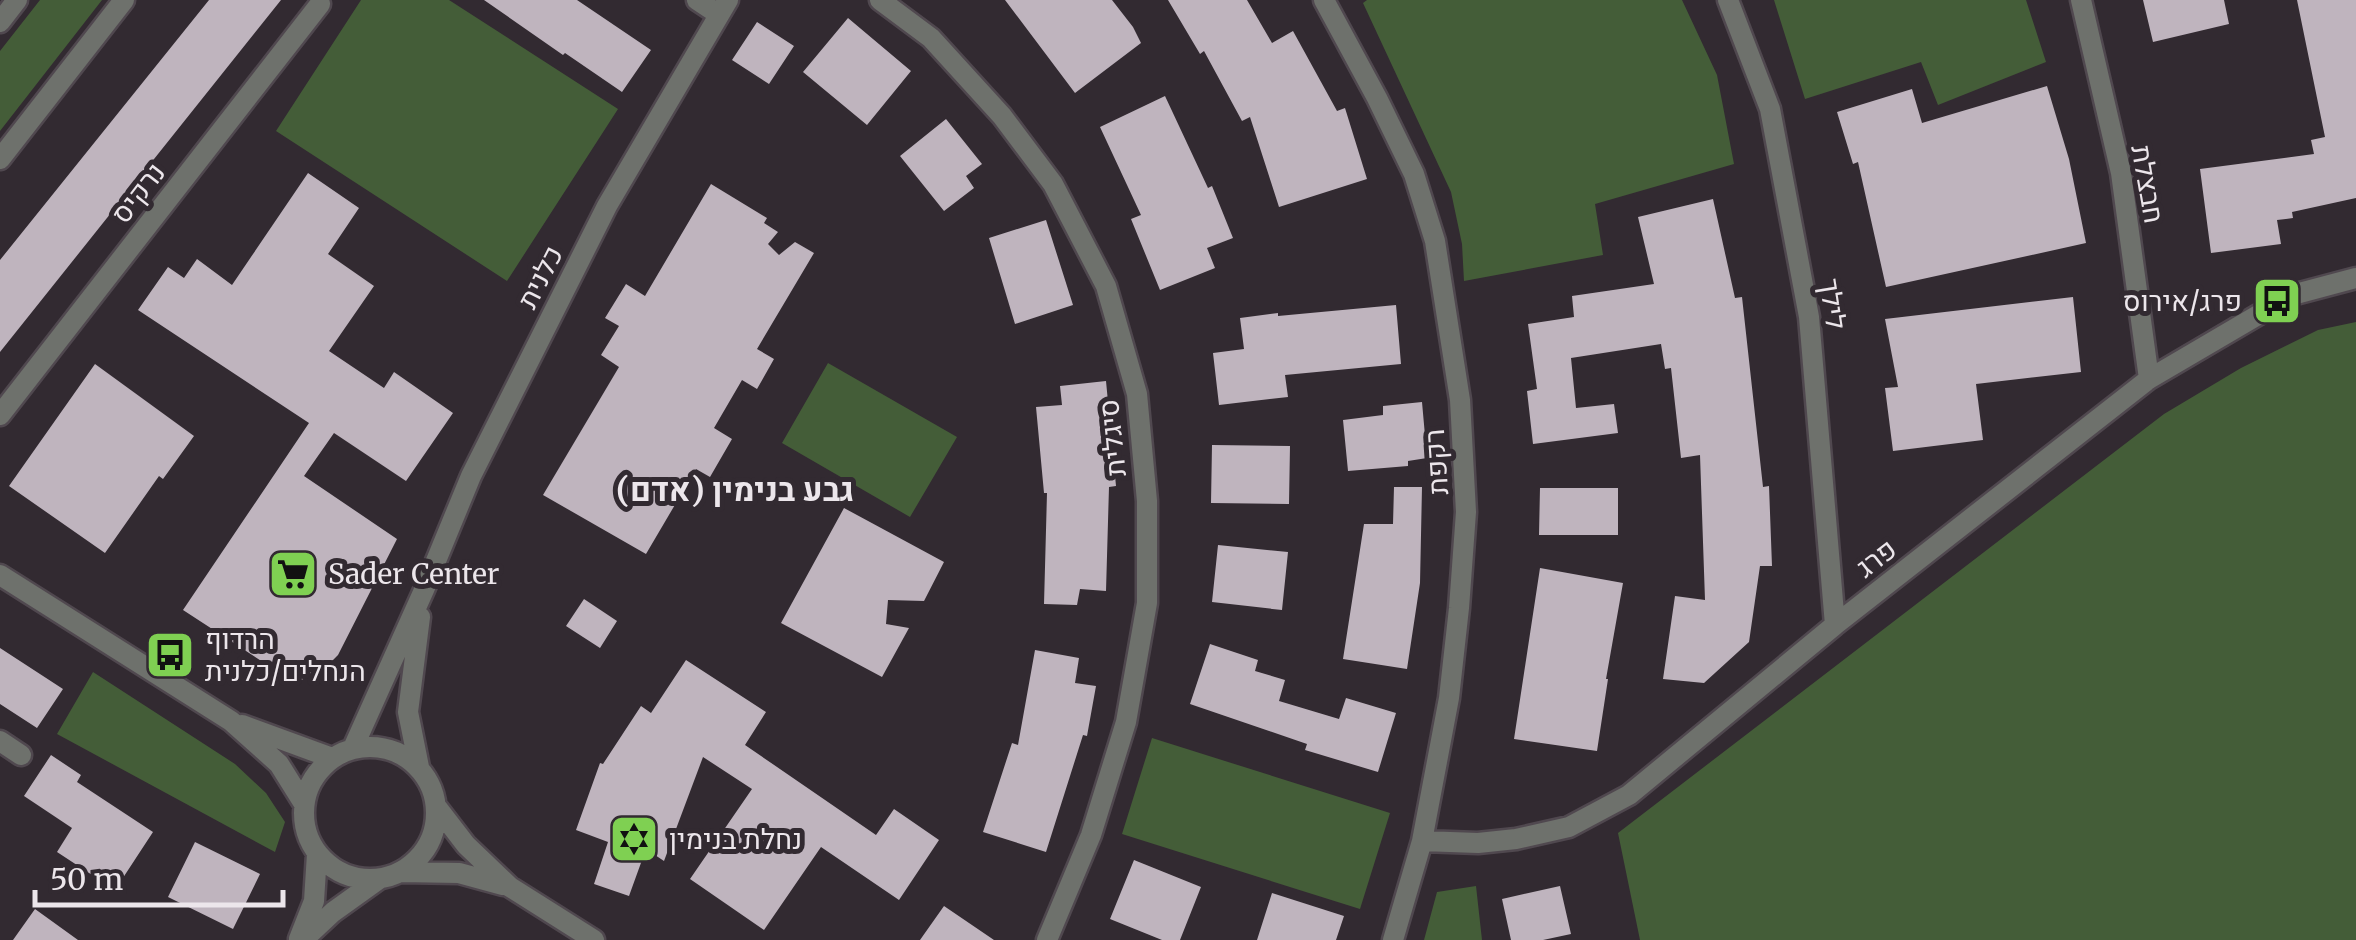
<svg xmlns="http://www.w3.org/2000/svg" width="2356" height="940" font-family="Merriweather,Heebo,serif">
<rect width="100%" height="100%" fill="#322a31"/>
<!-- green -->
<path fill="#445d38" d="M40 0H102L0 131V51Z
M361 0H449L618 109 507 281 276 131Z
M1367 0H1682L1717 75 1734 164 1595 204 1603 255 1464 281 1462 244 1451 192 1363 3Z
M1774 0H2026L2046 62 1938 105 1921 62 1805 99Z
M2356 322V940H1640L1618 833 2164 414 2241 368 2318 330Z
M828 363 957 437 910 517 782 443Z
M93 672 235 764 266 793 285 822 275 852 57 734Z
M1152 738 1390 813 1360 909 1122 834Z
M1476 886 1482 940H1424L1437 892Z"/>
<!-- building -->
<path fill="#bfb4be" d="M209 0H281L0 352V260Z
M484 0H577L651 50 622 92 565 53 563 55Z
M1005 0H1112L1133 27 1141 43 1075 93Z
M1168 0H1247L1272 43 1293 31 1337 111 1345 108 1367 179 1279 207 1250 117 1242 121 1204 51 1200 54Z
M2143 0H2224L2229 24 2153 42Z
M2297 0H2356V198L2292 212 2293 218 2277 220 2281 244 2211 253 2200 169 2314 154 2311 140 2325 137Z
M848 18 911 71 867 125 803 72Z
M757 22 794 46 769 84 732 60Z
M2047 86 2069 159 2086 243 1886 287 1858 162 1853 164 1837 112 1912 89 1922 123Z
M1165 96 1208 188 1212 186 1233 238 1207 248 1215 268 1160 290 1131 219 1141 215 1100 127Z
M946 119 982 164 966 176 974 188 944 211 900 156Z
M308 173 359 208 328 254 374 286 329 351 384 388 394 372 453 413 406 481 334 433 304 476 397 539 338 655 324 669 295 683 183 610 309 423 138 310 168 267 184 278 197 259 232 285Z
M711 184 767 218 764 223 778 232 768 244 779 255 795 242 814 253 757 349 774 359 757 389 742 380 714 428 732 439 710 477 696 469 646 554 543 495 619 367 601 355 619 326 605 318 626 284 645 296Z
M1713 199 1735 298 1742 297 1763 487 1769 486 1772 566H1760L1749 642 1704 683 1663 679 1675 596 1705 600 1700 455 1681 458 1671 368 1665 369 1661 344 1571 358 1576 408 1614 404 1618 433 1533 444 1527 391 1537 389 1528 324 1574 317 1572 296 1654 284 1638 217Z
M1046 220 1073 305 1015 324 989 238Z
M2073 297 2081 372 1976 384 1983 440 1893 451 1885 388 1898 387 1885 319Z
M1396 305 1401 364 1285 375 1288 397 1219 405 1213 353 1244 349 1240 318 1278 313V316Z
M95 364 194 436 163 479 159 476 105 553 9 486Z
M1106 381 1116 486 1109 487 1106 591 1080 589 1077 605 1044 604 1047 493H1044L1036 407 1062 405 1060 386Z
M1422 402 1427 458 1408 461V466L1348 471 1343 420 1383 415V406Z
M1212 445 1290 446 1289 504 1211 503Z
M1394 487H1422L1420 583 1407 669 1343 659 1364 524H1393Z
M1540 488H1618V535H1539Z
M844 508 944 562 924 601 888 600 886 624 909 628 882 677 781 623Z
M1218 545 1288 552 1282 610 1212 602Z
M1540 568 1623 583 1606 679H1608L1597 751 1514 739Z
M584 599 617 621 600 648 566 626Z
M1210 644 1258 660 1255 671 1285 680 1279 701 1339 719 1346 698 1396 713 1378 772 1305 750 1307 744 1190 704Z
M0 648 63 689 37 728 0 704Z
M1035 650 1079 658 1075 683 1096 686 1087 736 1083 735 1046 852 983 832 1012 743 1018 745Z
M686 660 766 712 745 745 876 835 894 809 939 840 899 900 821 847 764 930 690 879 752 789 703 757 664 861 646 849 629 896 594 884 608 842 576 830 600 763 603 764 641 706 651 713Z
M51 755 81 775 77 782 153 832 115 890 57 852 72 828 24 796Z
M195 842 260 874 233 929 168 897Z
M1134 860 1201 887 1180 940H1162L1110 919Z
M1560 886 1571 934 1543 940H1511L1502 899Z
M1272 893 1344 916 1336 940H1257Z
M944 906 994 940H920Z
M35 909 78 940H13Z"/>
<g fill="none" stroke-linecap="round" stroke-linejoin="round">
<!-- minor casing -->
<g stroke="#50484f" stroke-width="25">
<path id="minor" d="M697 0 718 14
M880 0 931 38 1002 116 1053 184 1106 286 1137 394 1147 501V603L1126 722 1091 835 1047 940
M1324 0 1377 98 1414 174 1435 241 1460 400 1466 512 1459 608 1449 698 1422 841 1393 940
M1728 0 1770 109 1809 317 1835 625
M2081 0 2121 173 2149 379
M0 415 320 4
M0 575 231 721 279 764 304 804
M242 725 332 758
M0 741 21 755
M304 813a66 66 0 1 1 132 0a66 66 0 1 1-132 0Z
M353 748 424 590 471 476 607 206 728 0
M419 767 408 712 420 617
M436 806 466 845 510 887 594 940
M1422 841 1478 843 1516 839 1569 827 1629 795 1835 625 2149 379 2292 295 2356 278
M401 872 459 873 503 885
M299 939 314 901 317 854
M303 940 333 912 379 879"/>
</g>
<!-- tertiary casing -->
<g stroke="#50484f" stroke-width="25">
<path id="tertiary" d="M0 22 17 0
M0 159 124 0"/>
</g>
<!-- minor -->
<use href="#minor" stroke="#6e716c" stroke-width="20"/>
<!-- tertiary -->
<use href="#tertiary" stroke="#6e716c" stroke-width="20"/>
</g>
<!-- icons -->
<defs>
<g id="bus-square" transform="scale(2.5)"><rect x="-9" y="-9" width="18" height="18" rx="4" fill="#7fd052" stroke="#322a31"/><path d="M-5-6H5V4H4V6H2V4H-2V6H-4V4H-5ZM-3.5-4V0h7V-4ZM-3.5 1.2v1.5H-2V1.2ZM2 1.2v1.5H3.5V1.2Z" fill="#111"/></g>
<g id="supermarket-square" transform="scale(2.5)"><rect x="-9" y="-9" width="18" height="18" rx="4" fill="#7fd052" stroke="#322a31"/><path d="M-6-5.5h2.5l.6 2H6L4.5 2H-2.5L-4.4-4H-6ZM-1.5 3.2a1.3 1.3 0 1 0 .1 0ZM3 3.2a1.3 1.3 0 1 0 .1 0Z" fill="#111"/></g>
<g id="synagogue-square" transform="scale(2.5)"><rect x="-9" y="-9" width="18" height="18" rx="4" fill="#7fd052" stroke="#322a31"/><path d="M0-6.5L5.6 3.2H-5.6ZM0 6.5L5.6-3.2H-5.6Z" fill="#111"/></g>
</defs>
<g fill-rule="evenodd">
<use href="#bus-square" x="2277" y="301"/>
<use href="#supermarket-square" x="293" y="574"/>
<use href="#bus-square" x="170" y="655"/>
<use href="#synagogue-square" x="634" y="839"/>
</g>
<g text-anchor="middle" stroke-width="10" stroke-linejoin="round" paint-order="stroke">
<!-- street labels -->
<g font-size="28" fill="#ece6eb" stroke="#322a31">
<text transform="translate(2148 184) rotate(80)" y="10">חבצלת</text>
<text transform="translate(138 193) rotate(-52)" y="10">נרקיס</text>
<text transform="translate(540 277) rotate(-63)" y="10">כלנית</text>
<text transform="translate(1833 304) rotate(81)" y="10">לילך</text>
<text transform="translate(1112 438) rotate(-96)" y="10">סיגלית</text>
<text transform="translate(1436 462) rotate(-94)" y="10">רקפת</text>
<text transform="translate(1876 558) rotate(-38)" y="10">פרג</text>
</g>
<!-- poi labels -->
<g font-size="28" fill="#ece6eb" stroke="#322a31" text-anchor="start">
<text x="2242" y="311" text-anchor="end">פרג/אירוס</text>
<text x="328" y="584">Sader Center</text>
<text x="205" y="649">הרדוף<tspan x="205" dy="32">הנחלים/כלנית</tspan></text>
<text x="669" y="849">נחלת בנימין</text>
</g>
<!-- quarter labels -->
<g font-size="32" font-weight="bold" fill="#ece6eb" stroke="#322a31">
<text x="735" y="501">גבע בנימין (אדם)</text>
</g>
</g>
<!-- scale -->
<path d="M35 890v15h248v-15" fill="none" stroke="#ece6eb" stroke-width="5"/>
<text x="50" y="890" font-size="30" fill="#ece6eb" stroke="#322a31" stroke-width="8" paint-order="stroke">50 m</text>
</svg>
